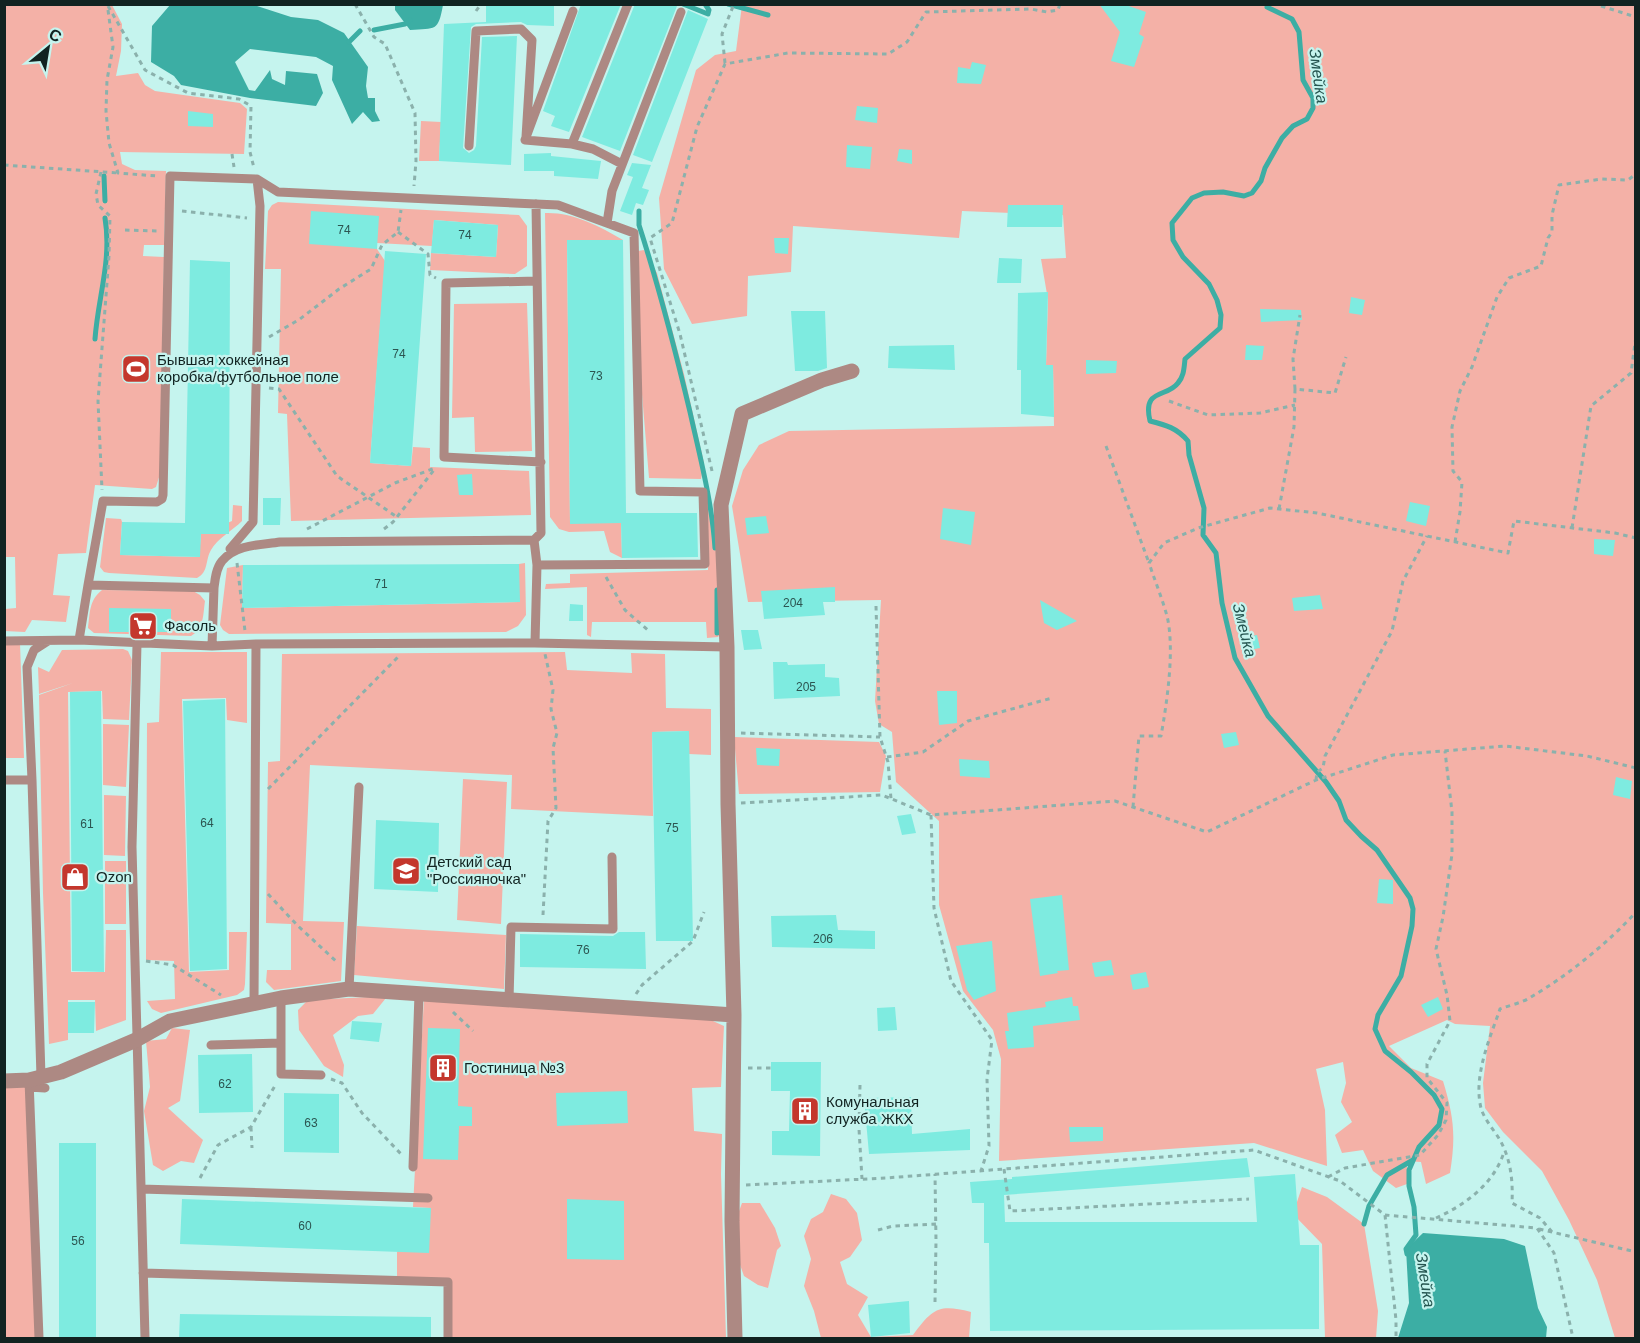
<svg xmlns="http://www.w3.org/2000/svg" width="1640" height="1343" font-family="Helvetica,sans-serif">
<rect width="100%" height="100%" fill="#c5f4ee"/>
<!-- green -->
<path fill="#f4b1a7" d="M4 5H112L122 24 121 51 116 76 138 73 145 85 155 91 240 103 247 109 244 154 120 152 122 164 135 170 166 171 164 245H144L143 256 164 257 160 474 156 487 152 489 95 485 86 553 58 554 53 595 70 596 66 622 32 620 25 632 4 631 5 609 16 608 15 557H4Z
M742 5H1635V1338H1615L1597 1280 1569 1220 1542 1171 1503 1132 1485 1108 1483 1083 1490 1026 1455 1024 1447 1020 1389 1046 1411 1068 1443 1081C1454 1117 1456 1136 1450 1173L1426 1184 1421 1162 1407 1161V1184L1396 1188 1373 1171 1363 1150 1342 1153 1335 1135 1352 1122 1341 1102 1346 1083 1343 1062 1316 1069 1325 1110 1327 1166 1254 1143 999 1161 1001 1059 993 1030 963 991 939 905V821L896 782 892 732 879 724 875 701 881 600 748 602 732 506 743 470 759 445 789 431 1054 426 1053 366 1046 365 1048 300 1041 259 1066 258 1063 215 962 211 959 238 793 226 791 272 748 276 747 316 692 324 664 269 659 198 696 70 715 55 736 51Z
M421 121 441 122 439 161H419Z
M278 202 519 215 527 226V266L515 274 430 270 431 253 496 257 498 225 434 220 432 246 377 243V249L385 261 370 463 411 466 413 447 430 448V467L529 471 531 515 291 521 287 414 278 413 281 269H265L268 211 272 205Z
M545 213C573 212 599 226 623 240L567 241 570 523H621L622 558 610 552 604 531 569 532 559 529 550 517Z
M644 250 657 273 684 374 704 463 701 479 649 478 641 382 638 251Z
M527 303 532 451 475 452 474 417 452 418 454 304Z
M707 499 717 525 722 631 718 637 707 638 706 622H592L591 637 587 635V587L545 589 546 584 570 583V574L708 570Z
M233 505 242 506V521C233 530 217 539 211 550 205 560 209 572 197 578L109 573 104 572 100 567 106 518 121 519 122 522 120 555 199 557 201 534 232 521Z
M525 563 526 615 518 626 506 632 229 634 223 630 220 625 227 568 243 565 242 608 519 602V564Z
M102 590 193 591 200 595 205 601C203 615 204 629 191 636L94 633 88 628C90 613 89 600 102 590Z
M5 643H20L24 758H5Z
M123 649 128 651 132 660 129 720 103 719 102 691 68 692 71 972H105L106 930H126V1020L96 1031 95 1000H68V1040L49 1044 43 893 39 695 73 683 39 694 38 667 49 672 62 650Z
M161 652H247V723L227 720 226 698 182 699 189 972 229 970V932H247L245 984 244 990 237 995 161 1013 152 1009 147 1001 175 999 174 961 146 960 147 723 159 722Z
M565 652 567 670 632 673 631 653 665 654 666 708 711 709V755L689 754 688 731 652 732 653 816 511 809 512 775 310 765 303 921 344 922 341 981 274 990 266 982 267 970H291V924L266 923 268 762 280 761 282 654Z
M103 724 129 725 126 787 103 785Z
M734 737 879 742 886 756 880 792 739 794Z
M463 779 507 782 501 924 457 920Z
M104 795 126 796 125 856 104 855Z
M105 861H126V924H105Z
M357 926 506 935 504 989 354 975Z
M369 997 386 998 373 1014 358 1016 333 1035 344 1065 343 1077 324 1066 299 1030 298 1010 308 1000Z
M424 998 704 1017 724 1026 721 1087 692 1088 694 1131 722 1134 721 1174 726 1338H448V1282L397 1281V1252L431 1208 413 1207Z
M172 1028 190 1030 180 1101 168 1108 203 1140 194 1163 181 1161 163 1171 153 1165 144 1111 150 1087 146 1041 166 1039Z
M28 1081 37 1338H5V1082Z
M1302 1187 1327 1197 1364 1224 1378 1311 1376 1338H1325L1322 1244 1293 1214Z
M831 1194 846 1199 857 1213 862 1240 850 1257 840 1262 847 1284 868 1297 858 1315 871 1337 913 1335C933 1308 939 1304 971 1312L969 1338H821L814 1311 804 1286 811 1259 804 1236 811 1219 823 1212Z
M742 1203H760L775 1228 781 1246 777 1250 768 1288 758 1285 744 1276 738 1259 737 1217Z"/>
<!-- water -->
<path fill="#3caea4" d="M170 5H254L291 17 318 20 344 33 368 67 366 86 368 98H375V111L380 121 372 122 363 112 352 124 332 80 333 66 316 57 250 49 235 62 249 90 255 91 270 70 272 79 285 85 286 71 317 74 323 93 316 106 250 98 181 85 174 76 151 62 152 26Z
M395 5V4L443 5C438 32 436 28 410 30L395 10Z
M1423 1233 1504 1239 1525 1246 1538 1308 1547 1327 1546 1338H1398L1409 1303 1406 1249Z"/>
<g fill="none" stroke-linecap="round" stroke-linejoin="round">
<!-- stream -->
<path stroke="#3caea4" stroke-width="5" d="M683 4 708 14 709 10 705 4
M728 4 768 15
M1268 4 1267 7 1292 19 1299 32 1303 80 1313 98V108L1307 119 1293 126 1282 138 1265 168 1261 181 1252 193 1244 196 1223 192 1204 193 1192 198 1172 223 1173 240 1183 257 1209 284 1217 300 1221 315 1220 328 1185 359C1184 368 1184 376 1178 383 1167 398 1142 388 1150 421 1166 425 1177 428 1188 441L1189 455 1204 508 1203 535 1216 553 1222 603 1235 658 1268 716 1326 782 1339 801 1346 820 1361 836 1377 850 1410 898 1413 909 1412 926 1401 976 1378 1015 1375 1029 1385 1051 1411 1072 1434 1095 1442 1109 1439 1125 1419 1147 1409 1170V1186L1414 1207 1416 1235 1406 1249 1407 1254
M374 30 405 24 410 20
M349 42 360 31
M104 176 105 201
M639 211V225C659 287 675 349 690 412 700 457 712 502 715 548
M95 339C98 297 112 260 105 218
M717 633V590
M1364 1224 1369 1206 1387 1175 1413 1160"/>
</g>
<!-- building -->
<path fill="#7eebe0" d="M486 4H554V26L527 25 521 22 476 24 471 27 463 148 469 153 474 150 476 146 482 37 517 36 511 165 439 161 444 24 486 22Z
M581 4H621L569 132 551 126 555 116 543 111Z
M635 4H671L677 6 620 151 582 137Z
M1099 4H1123L1146 12 1139 34 1144 37 1134 67 1111 61 1120 32Z
M688 10 708 19 652 162 633 155Z
M972 62 986 65 981 84 957 83 958 67 970 69Z
M857 106 878 108 877 123 855 120Z
M188 111 213 114V127L188 126Z
M847 145 872 147 870 169 846 167Z
M899 149 912 150V164L897 161Z
M551 153V156L601 161 598 179 554 176V171H524V154Z
M632 163 651 165 642 188 649 190 643 205 636 203 632 215 620 211 633 177 627 175Z
M1008 205H1063L1062 227H1007Z
M311 211 379 216 377 249 309 244Z
M434 220 498 225 496 257 431 253Z
M774 238H789L788 254 775 253Z
M567 240H623L626 513H697L698 557 622 558 621 523 570 524Z
M385 251 426 254 411 466 370 463Z
M999 258 1022 259 1021 283H997Z
M190 260 230 262 229 534H201L200 557 120 555 122 522 185 523Z
M1048 292 1046 365H1053L1054 417 1021 414V370H1017L1018 293Z
M1351 297 1365 300 1362 315 1349 313Z
M1260 309 1301 310 1302 320 1261 322Z
M791 311H825L827 368 818 371H795Z
M954 345 955 370 888 368 889 346Z
M1246 345 1264 346 1262 360H1245Z
M1086 360 1117 361 1116 373 1086 374Z
M472 474 473 495H459L457 475Z
M263 498H281L280 525H263Z
M1410 502 1430 506 1426 526 1406 521Z
M943 508 975 512 971 545 940 539Z
M766 516 769 533 747 535 745 518Z
M1594 539 1615 540 1613 556 1594 554Z
M519 564 520 602 242 608 243 565Z
M835 587V602H823L825 615 764 619 761 591Z
M1320 595 1323 609 1294 611 1292 598Z
M1040 600 1077 621 1057 630 1044 623Z
M570 604 583 605V621H569Z
M109 608 171 609V632H109Z
M741 630H758L762 649 744 650Z
M1257 635 1260 648 1243 651 1241 638Z
M773 662H787L788 665 825 664V677L839 678 840 696 774 699Z
M101 691 104 972 72 971 70 692Z
M937 691H957V723L939 725Z
M225 699 227 969 190 971 183 701Z
M689 731 693 941H656L652 732Z
M1236 732 1239 745 1224 748 1221 734Z
M756 748 780 749 779 766 757 765Z
M959 759 989 761 990 778 960 776Z
M1616 777 1632 781 1630 799 1613 795Z
M911 814 916 833 902 835 897 816Z
M376 820 439 823 438 892 374 889Z
M1379 879 1393 880V904L1377 903Z
M1062 895 1069 970 1057 971 1058 973 1040 976 1030 899Z
M836 915 838 930 875 931V949L772 947 771 916Z
M619 932H645L646 969 520 967V934L613 936Z
M992 941 996 991 974 1000 967 990 956 946Z
M1111 960 1114 975 1095 977 1092 963Z
M1146 972 1149 987 1133 990 1130 975Z
M1072 997 1073 1006H1078L1080 1020 1033 1026 1034 1047 1008 1049 1005 1031H1009L1007 1013 1046 1007 1045 1002Z
M1438 997 1443 1009 1428 1017 1421 1005Z
M68 1002H95L94 1033H68Z
M895 1007 897 1030 878 1031 877 1008Z
M352 1021 382 1023 379 1042 350 1039Z
M428 1028 460 1029 458 1106 472 1107V1126H459L458 1160 423 1159Z
M252 1054 253 1112 199 1113 198 1055Z
M771 1062H821L820 1156 772 1155V1131H789L790 1091H771Z
M627 1091 628 1123 557 1126 556 1093Z
M284 1093 339 1094V1153L284 1152Z
M911 1097 912 1134 970 1129V1150L869 1154 864 1098Z
M1069 1127H1103V1141L1070 1142Z
M59 1143H96V1338H59Z
M1247 1158 1250 1177 1004 1195 1005 1222H1257L1254 1177 1295 1174 1300 1245H1319V1329L990 1331 989 1243H984V1203H972L970 1182 1012 1179V1177Z
M182 1199 431 1208 429 1253 180 1244Z
M567 1199 624 1201V1260L567 1259Z
M909 1301 910 1333 871 1337 868 1305Z
M180 1314 431 1317V1338H179Z"/>
<g fill="none" stroke-linecap="round" stroke-linejoin="round">
<!-- path -->
<path stroke="#8bb1ac" stroke-width="3" stroke-dasharray="4.5 4.5" stroke-linecap="butt" d="M355 4 374 37 385 44 415 113 416 161 414 186
M108 6 145 70 188 93 239 99 251 106 250 152 254 168
M1601 6 1636 17
M108 10 113 47 107 80 106 111 109 143 118 173 157 176
M476 11 481 4
M725 63 722 34 734 4
M232 154 234 167
M4 165 118 173
M101 172 96 194 98 205 110 216 109 256 98 401 102 490
M182 211 247 218
M125 230 157 231
M398 232 428 254 430 275 436 278
M269 337 300 319 339 289 371 269 382 245 398 232 401 210
M269 388 279 389 337 476 397 517
M1295 389 1293 359 1300 315
M1169 401 1208 415 1260 413 1295 405
M1106 446 1149 563
M712 471 680 334 650 238 672 223 697 127 725 64 788 53 888 54 907 42 926 12 1031 9 1047 12 1058 10 1060 4
M1279 509 1294 427 1295 389 1335 393 1346 357
M1572 528 1591 406 1631 373 1636 336
M307 529 395 483 435 468
M384 529 393 522 434 470
M1455 542 1460 512 1462 482 1453 471 1452 427 1460 391 1472 367 1497 297 1509 278 1541 266 1548 238 1552 232V215L1559 185 1602 179 1628 180 1636 174
M237 563 245 631
M606 577 625 610 650 632
M876 606 880 737 888 762 891 799
M741 733 880 737
M887 757 923 752 968 721 1052 698
M1316 780 1317 772 1323 768 1325 756 1392 631 1403 581 1427 536
M268 789 398 657
M741 803 882 795 931 815 1115 801 1207 832 1316 780 1393 755 1505 746 1587 756 1636 768
M1133 807 1139 736H1161C1167 702 1175 649 1167 616 1162 598 1155 581 1149 563L1164 543 1198 528 1270 508 1317 513 1508 553 1514 521 1615 533 1636 538
M931 815 934 908 951 981 992 1040 987 1079 989 1146 981 1171
M268 894 297 925 338 963
M543 915 548 821 556 808 553 748 557 733 551 709 553 690 545 654
M146 961 173 965 221 995
M636 994 642 985 693 941 704 912
M453 1012 473 1031
M748 1068H771
M331 1079 342 1083 362 1113 401 1154
M860 1085 859 1129 862 1179
M251 1127 252 1148
M1004 1169 1010 1211 1249 1199
M1328 1177 1345 1168 1420 1155 1438 1135 1446 1120 1447 1103 1427 1078V1064L1450 1021 1447 995 1436 949 1443 917 1452 854V812L1445 751
M200 1178 218 1145 251 1127 276 1084
M746 1185 886 1178 1254 1150 1340 1181 1385 1215 1537 1228 1554 1253 1573 1338
M1385 1215 1396 1320V1338
M1436 1218C1465 1205 1494 1184 1504 1152
M1539 1229 1636 1252
M878 1230 893 1226 936 1224
M1552 1232 1540 1218 1512 1203C1513 1181 1511 1160 1500 1140 1494 1130 1484 1119 1481 1108 1473 1076 1490 1038 1500 1009 1510 1005 1522 1003 1531 997 1567 976 1608 943 1636 912
M935 1302 936 1241 935 1174"/>
<!-- service -->
<path stroke="#ad8983" stroke-width="9" d="M572 144 525 140 573 11
M469 146 476 31 521 29 532 40 526 137
M622 164 593 149 572 144 628 4
M170 176 257 179 278 192 558 205 634 233 640 491 703 492 705 564 537 565 534 540 280 542C261 545 236 544 222 561 216 568 215 580 214 588L88 585 103 501 157 502 162 499 163 495Z
M607 223 612 191 681 12
M537 281 446 283 444 457 541 462
M534 540 541 533 536 204
M230 549 253 522 260 206 257 179
M214 588 212 646 256 644 254 1005
M79 640 88 585
M4 641 79 640 212 646
M535 643 537 565
M137 644 132 847 145 1338
M256 644 535 643 727 647
M4 780H32
M349 989 359 787
M281 998V1074L321 1075
M509 1000 511 927 613 929 612 857
M211 1045 281 1043
M41 1077 32 780 27 667 34 650 48 641
M29 1080 39 1338
M29 1087 45 1088
M413 1167 419 994
M141 1189 428 1198
M143 1273 448 1282V1338"/>
<!-- minor -->
<path stroke="#ad8983" stroke-width="15" d="M4 1081 29 1080 61 1072 136 1040 170 1021 281 998 349 989 734 1015
M735 1338 732 1221 734 1015 728 804 727 647 721 505 742 414 822 380 852 371"/>
</g>
<!-- icons -->
<defs>
<g id="stadium-square" transform="scale(1.5)"><rect x="-9" y="-9" width="18" height="18" rx="4" fill="#c4372d" stroke="#c5f4ee"/><path d="M0-5a6.5 5 0 1 0 0 10a6.5 5 0 1 0 0-10ZM-3.5-1.8h7v3.6h-7Z" fill="#fff"/></g>
<g id="supermarket-square" transform="scale(1.5)"><rect x="-9" y="-9" width="18" height="18" rx="4" fill="#c4372d" stroke="#c5f4ee"/><path d="M-6-5.5h2.5l.6 2H6L4.5 2H-2.5L-4.4-4H-6ZM-1.5 3.2a1.3 1.3 0 1 0 .1 0ZM3 3.2a1.3 1.3 0 1 0 .1 0Z" fill="#fff"/></g>
<g id="school-square" transform="scale(1.5)"><rect x="-9" y="-9" width="18" height="18" rx="4" fill="#c4372d" stroke="#c5f4ee"/><path d="M0-5L7-2L0 1L-7-2ZM-4 1L0 2.5L4 1V4Q0 6-4 4Z" fill="#fff"/></g>
<g id="shop-square" transform="scale(1.5)"><rect x="-9" y="-9" width="18" height="18" rx="4" fill="#c4372d" stroke="#c5f4ee"/><path d="M-5-2.5h2.3a2.7 3.5 0 0 1 5.4 0H5L5.5 6h-11ZM-1.5-2.5h3a1.5 2.3 0 0 0-3 0Z" fill="#fff"/></g>
<g id="building-square" transform="scale(1.5)"><rect x="-9" y="-9" width="18" height="18" rx="4" fill="#c4372d" stroke="#c5f4ee"/><path d="M-4-6H4V6H1V3H-1V6H-4ZM-2.5-4.3h1.7v1.8h-1.7ZM.8-4.3h1.7v1.8H.8ZM-2.5-1h1.7V.8h-1.7ZM.8-1h1.7V.8H.8Z" fill="#fff"/></g>
</defs>
<g fill-rule="evenodd">
<use href="#stadium-square" x="136" y="369"/>
<use href="#supermarket-square" x="143" y="626"/>
<use href="#school-square" x="406" y="871"/>
<use href="#shop-square" x="75" y="877"/>
<use href="#building-square" x="443" y="1068"/>
<use href="#building-square" x="805" y="1111"/>
</g>
<g text-anchor="middle" stroke-width="4.5" stroke-linejoin="round" paint-order="stroke">
<!-- number labels -->
<g font-size="12" fill="#2c5551">
<text x="344" y="234">74</text>
<text x="465" y="239">74</text>
<text x="399" y="358">74</text>
<text x="596" y="380">73</text>
<text x="381" y="588">71</text>
<text x="793" y="607">204</text>
<text x="806" y="691">205</text>
<text x="207" y="827">64</text>
<text x="87" y="828">61</text>
<text x="672" y="832">75</text>
<text x="823" y="943">206</text>
<text x="583" y="954">76</text>
<text x="225" y="1088">62</text>
<text x="311" y="1127">63</text>
<text x="305" y="1230">60</text>
<text x="78" y="1245">56</text>
</g>
<!-- poi labels -->
<g font-size="15" fill="#112321" stroke="#c5f4ee" text-anchor="start">
<text x="157" y="365">Бывшая хоккейная<tspan x="157" dy="17">коробка/футбольное поле</tspan></text>
<text x="164" y="631">Фасоль</text>
<text x="427" y="867">Детский сад<tspan x="427" dy="17">"Россияночка"</tspan></text>
<text x="96" y="882">Ozon</text>
<text x="464" y="1073">Гостиница №3</text>
<text x="826" y="1107">Комунальная<tspan x="826" dy="17">служба ЖКХ</tspan></text>
</g>
<!-- water labels -->
<g font-size="16" font-style="italic" fill="#255550" stroke="#c5f4ee">
<text transform="translate(1319 76) rotate(82)" y="6">Змейка</text>
<text transform="translate(1245 630) rotate(76)" y="6">Змейка</text>
<text transform="translate(1426 1280) rotate(81)" y="6">Змейка</text>
</g>
</g>
<!-- border -->
<rect width="1640" height="1343" fill="none" stroke="#112321" stroke-width="12"/>
<!-- north arrow -->
<g transform="translate(48 48) rotate(30)" stroke="#c5f4ee" stroke-width="4.5" paint-order="stroke">
<path d="M0-4.5L10 22L0 15L-10 22Z" fill="#112321"/>
<text y="-9" font-size="16" font-weight="bold" text-anchor="middle" fill="#112321">С</text>
</g>
</svg>
